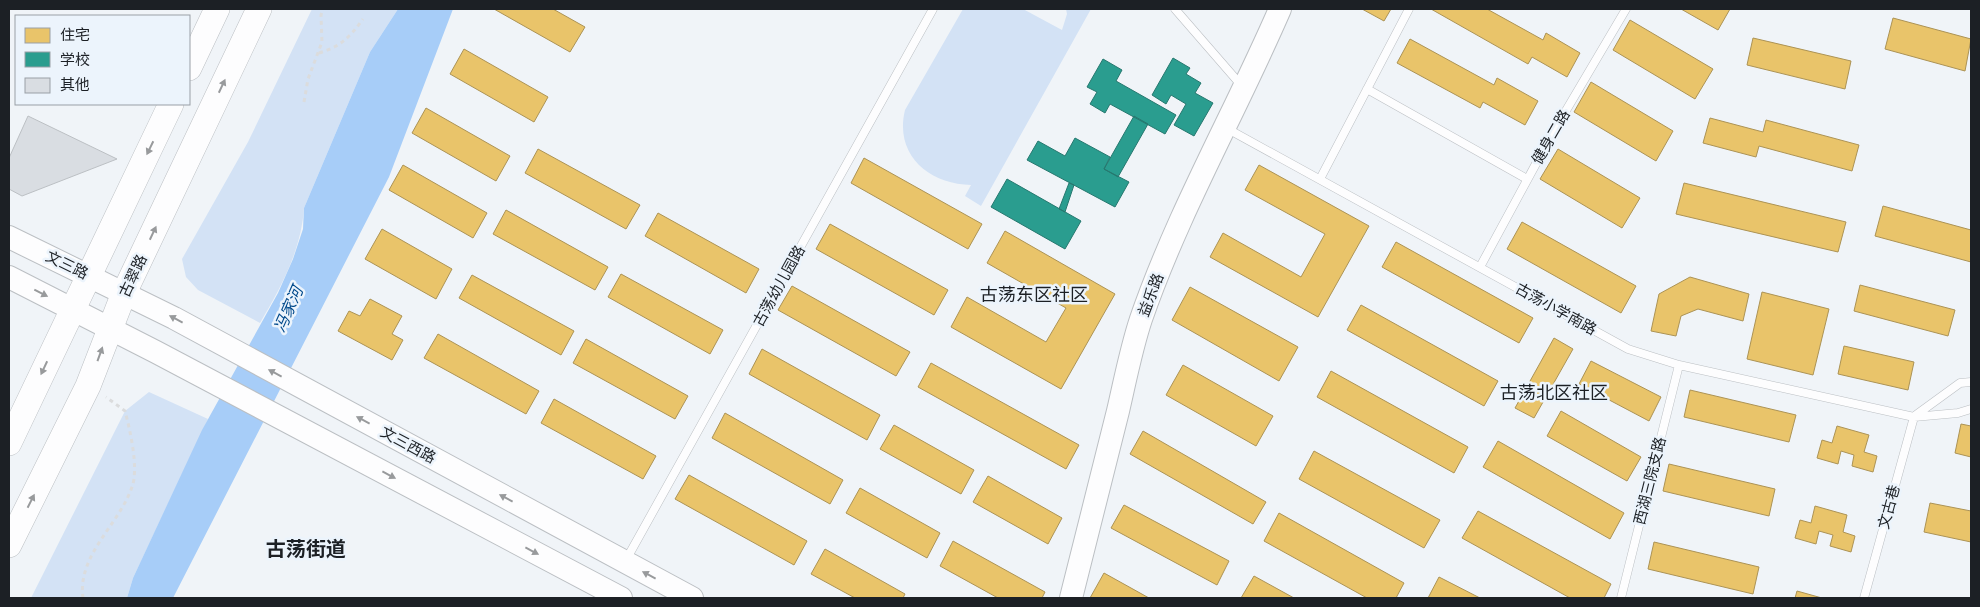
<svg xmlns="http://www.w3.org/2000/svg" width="1980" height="607" font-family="'Exo 2','Noto Sans SC',sans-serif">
<rect width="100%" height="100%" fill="#f0f4f8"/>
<!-- green -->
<path fill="#d3e2f5" d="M312 9H398L370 52 304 208C301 251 281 287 260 323L198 290 186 277 182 259 248 142Z
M963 9H1023L1062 30 1067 14 1066 9H1091L981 206 965 196 971 185C929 184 894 155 905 110Z
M149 392 208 419 133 578 127 598H31L125 411Z"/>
<!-- water -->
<path fill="#a7cdf8" d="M398 9H453L389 177 173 598H127L133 578 202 430 278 293 293 259 303 229 304 208 370 52Z"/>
<!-- homes -->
<path fill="#e9c46a" stroke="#ac9355" d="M494 9H553L585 27 570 52Z
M1362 9H1391L1384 21Z
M1431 9H1487L1543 40 1546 33 1580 53 1567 77 1532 57 1528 64Z
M1681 9H1730L1718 30Z
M1893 18 1971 39 1965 71 1885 49Z
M1630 20 1713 69 1695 99 1613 50Z
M1753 38 1851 61 1845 89 1747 65Z
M1410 39 1494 85 1497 78 1538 101 1525 125 1483 102 1480 108 1397 63Z
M464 49 548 97 534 122 450 74Z
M1591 82 1673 131 1656 161 1574 112Z
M426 108 510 156 496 181 412 133Z
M1710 118 1763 132 1766 120 1859 145 1852 171 1759 146 1756 157 1703 143Z
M538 149 640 205 626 229 525 173Z
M1558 149 1640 198 1622 228 1540 179Z
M864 158 982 224 968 249 851 183Z
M403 165 487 213 473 238 389 190Z
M1259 165 1369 226 1318 317 1210 257 1223 233 1301 277 1325 234 1245 190Z
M1684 183 1846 222 1838 252 1676 214Z
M1883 206 1971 230V262L1875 236Z
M506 210 608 267 595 290 493 234Z
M658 213 759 269 746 293 645 236Z
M1522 222 1636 286 1621 313 1507 249Z
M830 224 948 290 934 315 816 249Z
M382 229 452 269 436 299 365 259Z
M1005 231 1115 294 1061 389 951 327 967 297 1046 342 1066 308 987 263Z
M1396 242 1533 318 1519 343 1382 267Z
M621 274 723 330 710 354 608 297Z
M472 275 574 331 561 355 459 298Z
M1690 277 1749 294 1743 321 1698 309 1681 316 1676 336 1651 331 1659 294Z
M1860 285 1955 310 1948 336 1854 311Z
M792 286 910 352 896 376 778 310Z
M1190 287 1298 347 1279 381 1172 320Z
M1762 292 1829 309 1813 375 1747 359Z
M370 299 402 316 392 334 403 340 392 360 338 331 349 311 360 316Z
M1361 305 1498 381 1484 406 1347 330Z
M438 334 539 391 526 414 424 358Z
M1554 338 1573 349 1534 418 1515 408Z
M586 339 688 396 675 419 573 363Z
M1844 346 1914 362 1908 390 1838 374Z
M762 349 880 415 867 440 749 374Z
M1591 361 1661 397 1649 421 1579 384Z
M931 363 1079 445 1066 469 918 387Z
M1183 365 1273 416 1256 446 1166 395Z
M1331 371 1468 447 1454 473 1317 397Z
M1690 390 1796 415 1789 442 1684 417Z
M554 399 656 456 643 479 541 423Z
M1561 411 1641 457 1627 481 1547 436Z
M725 413 843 480 830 504 712 438Z
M1961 424 1971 426V457L1955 453Z
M894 425 974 470 961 494 880 449Z
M1837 426 1869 435 1864 452 1877 456 1873 472 1852 466 1854 455 1841 451 1838 464 1817 458 1822 440 1832 443Z
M1143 431 1266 502 1253 524 1130 454Z
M1498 441 1624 513 1610 539 1483 467Z
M1314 451 1440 520 1424 548 1299 479Z
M1669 464 1775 489 1769 516 1663 491Z
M689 475 807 541 794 565 675 499Z
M988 476 1062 518 1048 544 973 502Z
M860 488 940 533 927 558 846 513Z
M1930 503 1971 511V542L1924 532Z
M1124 505 1229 561 1217 585 1111 528Z
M1815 506 1847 515 1843 532 1855 536 1851 552 1830 546 1833 535 1819 531 1816 544 1795 538 1800 520 1811 523Z
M1478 511 1611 584 1604 598H1570L1462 538Z
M1279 513 1404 583 1396 598H1367L1264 541Z
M953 541 1045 592 1042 598H998L940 566Z
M1654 542 1759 567 1753 594 1648 569Z
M825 549 905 594 903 598H855L811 574Z
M1104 573 1149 598H1090Z
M1254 576 1294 598H1241Z
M1439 577 1480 598H1428Z
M1797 591 1822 598H1795Z"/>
<!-- schools -->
<path fill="#2a9d8f" stroke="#26786f" d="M1173 58 1190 68 1186 74 1201 83 1195 93 1213 103 1194 136 1174 125 1186 104 1171 95 1166 104 1152 95Z
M1103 59 1122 70 1116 81 1176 115 1165 134 1110 104 1105 113 1090 104 1097 92 1087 87Z
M1134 116 1148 124 1118 177 1104 169Z
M1075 138 1110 157 1104 169 1129 182 1115 207 1027 160 1038 141 1065 156Z
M1007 179 1081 221 1065 249 991 207Z
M1069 183 1074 185 1065 212 1059 209Z"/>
<!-- building -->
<path fill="#d9dde2" stroke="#bcc0c4" d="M28 116 117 159 22 196 9 189V158Z"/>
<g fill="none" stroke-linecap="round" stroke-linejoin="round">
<!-- lane casing -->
<g stroke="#bbbfc3" stroke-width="9">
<path id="lane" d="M1175 9 1241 85
M1367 89 1527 179
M1226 128 1628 349 1679 365 1914 417 1958 413 1971 409
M1320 179 1409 9
M1480 267 1551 136 1626 9
M1916 415 1960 383 1971 382
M626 560 933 9
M1621 598 1679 365
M1864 598 1914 417"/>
</g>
<!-- secondary casing -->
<g stroke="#bbbfc3" stroke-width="24">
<path id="secondary" d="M9 237 174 318 692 598
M9 277 156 352 621 598
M1071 598C1087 536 1102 473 1118 411 1125 381 1131 349 1141 319 1178 212 1235 113 1280 9"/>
</g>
<!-- primary casing -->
<g stroke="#bbbfc3" stroke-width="26">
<path id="primary" d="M189 68 217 9
M9 443 171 104
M9 545 88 386 124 293 259 9"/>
</g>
<!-- path -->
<path stroke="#dbdcdd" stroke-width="3" stroke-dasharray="4 4" stroke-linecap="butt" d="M319 53C340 47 350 37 363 19
M304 102 308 79 322 42 321 15 323 9
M83 598C77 555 119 525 132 487 139 468 130 430 125 411L106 397"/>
<!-- lane -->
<use href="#lane" stroke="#fdfdfe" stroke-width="8"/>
<!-- secondary -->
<use href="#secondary" stroke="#fdfdfe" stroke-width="22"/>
<!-- primary -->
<use href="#primary" stroke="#fdfdfe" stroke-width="25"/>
</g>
<!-- one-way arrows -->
<defs><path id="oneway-solid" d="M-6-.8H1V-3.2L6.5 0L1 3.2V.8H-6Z" transform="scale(1.25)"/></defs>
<g fill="#989a9c">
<use href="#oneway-solid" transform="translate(222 86) rotate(-65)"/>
<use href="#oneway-solid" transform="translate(150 148) rotate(116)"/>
<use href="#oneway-solid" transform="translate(153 233) rotate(-65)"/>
<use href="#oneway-solid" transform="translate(41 293) rotate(27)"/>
<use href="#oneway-solid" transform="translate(176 319) rotate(-152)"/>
<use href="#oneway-solid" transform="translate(100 354) rotate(-70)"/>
<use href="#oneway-solid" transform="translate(44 368) rotate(115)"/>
<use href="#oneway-solid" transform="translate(275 373) rotate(-152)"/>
<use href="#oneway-solid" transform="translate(363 420) rotate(-152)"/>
<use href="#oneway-solid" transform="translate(389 475) rotate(28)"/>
<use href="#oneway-solid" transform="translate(506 498) rotate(-152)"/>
<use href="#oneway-solid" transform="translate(31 501) rotate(-63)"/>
<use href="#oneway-solid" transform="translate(532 551) rotate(28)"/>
<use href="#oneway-solid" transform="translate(649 575) rotate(-152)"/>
</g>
<g text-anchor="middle" stroke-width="5" stroke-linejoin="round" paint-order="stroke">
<!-- street labels -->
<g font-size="15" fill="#1c2025" stroke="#ecf4fc">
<text transform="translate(1551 137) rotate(-60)" y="5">健身二路</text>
<text transform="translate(67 265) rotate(26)" y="5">文三路</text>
<text transform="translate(133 276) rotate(-65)" y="5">古翠路</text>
<text transform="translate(779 286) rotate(-61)" y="5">古荡幼儿园路</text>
<text transform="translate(1151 295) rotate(-69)" y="5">益乐路</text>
<text transform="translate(1556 309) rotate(29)" y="5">古荡小学南路</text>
<text transform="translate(408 445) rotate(28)" y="5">文三西路</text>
<text transform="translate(1650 481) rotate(-76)" y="5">西湖三院支路</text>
<text transform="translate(1889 507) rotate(-75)" y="5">文古巷</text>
</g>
<!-- water labels -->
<g font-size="16" font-style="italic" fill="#00498b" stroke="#ecf4fc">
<text transform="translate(288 309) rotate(-66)" y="6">冯家河</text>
</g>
<!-- quarter labels -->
<g font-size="18" fill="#1c2025" stroke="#ecf4fc">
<text x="1034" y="301">古荡东区社区</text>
<text x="1554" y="399">古荡北区社区</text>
</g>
<!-- district labels -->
<g font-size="20" font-weight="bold" fill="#1c2025" stroke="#ecf4fc">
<text x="306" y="556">古荡街道</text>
</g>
</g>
<!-- border -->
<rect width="1980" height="607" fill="none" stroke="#1c2025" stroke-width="20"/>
<!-- legend -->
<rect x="15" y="15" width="175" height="90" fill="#ecf4fc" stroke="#999fa6"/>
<rect x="25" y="28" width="25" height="15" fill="#e9c46a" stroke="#999fa6"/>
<text x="60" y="40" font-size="15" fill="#1c2025">住宅</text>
<rect x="25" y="52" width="25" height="15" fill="#2a9d8f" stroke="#999fa6"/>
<text x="60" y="65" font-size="15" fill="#1c2025">学校</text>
<rect x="25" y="78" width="25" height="15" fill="#d9dde2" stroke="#999fa6"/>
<text x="60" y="90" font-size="15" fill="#1c2025">其他</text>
</svg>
